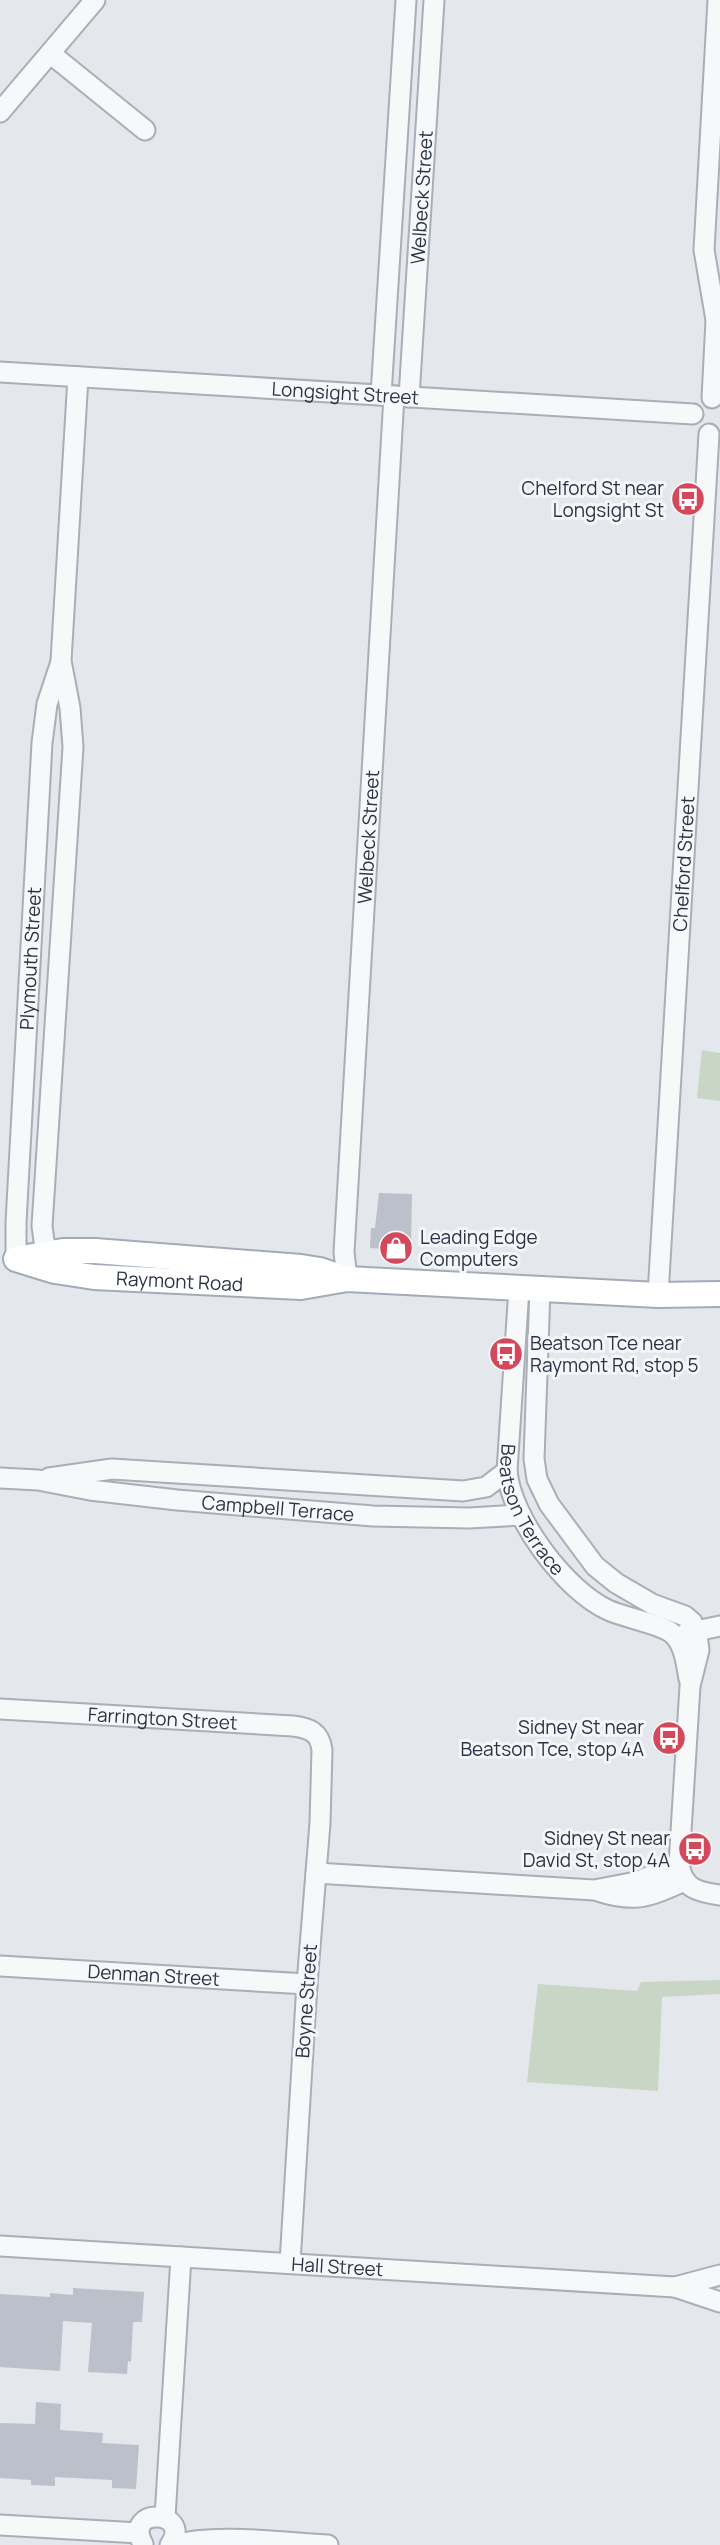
<svg xmlns="http://www.w3.org/2000/svg" width="720" height="2545" font-family="Manrope,sans-serif">
<rect width="100%" height="100%" fill="#e4e7ec"/>
<!-- green -->
<path fill="#c9d6c5" d="M702 1050 720 1053V1101L697 1098Z
M720 1980V1994L662 1997 658 2091 527 2082 538 1984 637 1991 641 1982Z"/>
<!-- building -->
<path fill="#bbc0ca" d="M379 1193 412 1194 411 1244H399V1250L370 1248 371 1228H375Z
M73 2288 144 2292 142 2322H133L131 2362 128 2361 127 2374 88 2372 92 2323 63 2321 60 2371 0 2367V2294L50 2297V2293L73 2295Z
M36 2402 61 2404 60 2430 103 2433 102 2443 139 2445 136 2489 112 2488V2480L55 2477V2486L31 2485V2480L0 2478V2423L35 2424Z"/>
<g fill="none" stroke-linecap="round" stroke-linejoin="round">
<!-- minor casing -->
<g stroke="#a9aeb7" stroke-width="23">
<g id="minor">
<path d="M51 54 145 130"/>
<path d="M0 112 95 0"/>
<path d="M716 320 704 250 718 0"/>
<path id="s1" d="M0 372 693 414"/>
<path d="M381 395 406 0"/>
<path id="s2" d="M409 397 434 0"/>
<path d="M712 398 716 320 719 309"/>
<path d="M49 1253 44 1241 42 1226 73 747 70 708 61 661 78 377"/>
<path id="s3" d="M16 1259V1223L42 743 47 704 61 662"/>
<path id="s4" d="M347 1279 344 1252 394 396"/>
<path id="s5" d="M519 1288 507 1471C511 1518 565 1590 608 1610 625 1618 662 1624 673 1634 685 1646 686 1663 689 1679"/>
<path d="M540 1289 534 1459 537 1479 549 1504 595 1566 616 1583 652 1604 685 1616 692 1622 697 1635 699 1650 690 1686 679 1864C683 1889 698 1892 720 1895"/>
<path id="s6" d="M658 1295 709 434"/>
<path id="s7" d="M0 1478 38 1480 90 1490 177 1500 373 1516 469 1518 521 1515"/>
<path d="M49 1478 112 1469 463 1491 486 1487 507 1471"/>
<path d="M686 1633 720 1626"/>
<path id="s8" d="M0 1709 293 1726C309 1728 320 1732 322 1750L320 1823 307 1984 290 2263"/>
<path d="M316 1873 594 1890 636 1882 679 1864"/>
<path d="M598 1891C634 1903 651 1897 684 1881"/>
<path id="s9" d="M0 1966 307 1984"/>
<path id="s10" d="M0 2246 675 2287 720 2275"/>
<path d="M675 2287 720 2302"/>
<path d="M165 2517 181 2257"/>
<path d="M0 2525 139 2533"/>
<path d="M143 2544C122 2506 194 2510 170 2545"/>
<path d="M176 2545C212 2533 288 2543 328 2545"/>
</g>
</g>
<!-- major casing -->
<g stroke="#a3abb8" stroke-width="28">
<g id="major">
<path d="M21 1258 63 1251H95L301 1267 320 1270 346 1279"/>
<path id="s11" d="M16 1259 55 1271 94 1277 301 1287 347 1279 658 1295 720 1294"/>
</g>
</g>
<!-- minor -->
<use href="#minor" stroke="#f7f8fa" stroke-width="19"/>
<!-- major -->
<use href="#major" stroke="#fff" stroke-width="24"/>
</g>
<!-- icons -->
<defs>
<g id="bus-disc" transform="scale(1.75)"><circle r="9.5" fill="#d1495b" stroke="#f4f6f9"/><path d="M-5-6H5V4H4V6H2V4H-2V6H-4V4H-5ZM-3.5-4V0h7V-4ZM-3.5 1.2v1.5H-2V1.2ZM2 1.2v1.5H3.5V1.2Z" fill="#fff"/></g>
<g id="shop-disc" transform="scale(1.75)"><circle r="9.5" fill="#d1495b" stroke="#f4f6f9"/><path d="M-5-2.5h2.3a2.7 3.5 0 0 1 5.4 0H5L5.5 6h-11ZM-1.5-2.5h3a1.5 2.3 0 0 0-3 0Z" fill="#fff"/></g>
</defs>
<g fill-rule="evenodd">
<use href="#bus-disc" x="688" y="499"/>
<use href="#shop-disc" x="396" y="1248"/>
<use href="#bus-disc" x="506" y="1354"/>
<use href="#bus-disc" x="669" y="1738"/>
<use href="#bus-disc" x="695" y="1849"/>
</g>
<g text-anchor="middle" stroke-width="6" stroke-linejoin="round" paint-order="stroke">
<!-- street labels -->
<g font-size="19" fill="#2b3445" stroke="#f4f6f9">
<text dy="7" stroke="none"><textPath href="#s2" startOffset="200">Welbeck Street</textPath></text>
<text dy="7" stroke="none"><textPath href="#s1" startOffset="346">Longsight Street</textPath></text>
<text dy="7" stroke="none"><textPath href="#s4" startOffset="443">Welbeck Street</textPath></text>
<text dy="7" stroke="none"><textPath href="#s6" startOffset="432">Chelford Street</textPath></text>
<text dy="7" stroke="none"><textPath href="#s3" startOffset="301">Plymouth Street</textPath></text>
<text dy="7" stroke="none"><textPath href="#s11" startOffset="166">Raymont Road</textPath></text>
<text dy="7" stroke="none"><textPath href="#s5" startOffset="228">Beatson Terrace</textPath></text>
<text dy="7" stroke="none"><textPath href="#s7" startOffset="280">Campbell Terrace</textPath></text>
<text dy="7" stroke="none"><textPath href="#s8" startOffset="163">Farrington Street</textPath></text>
<text dy="7" stroke="none"><textPath href="#s9" startOffset="154">Denman Street</textPath></text>
<text transform="translate(306 2001) rotate(-86)" y="7">Boyne Street</text>
<text dy="7" stroke="none"><textPath href="#s10" startOffset="338">Hall Street</textPath></text>
</g>
<!-- poi labels -->
<g font-size="19" fill="#2b3445" stroke="#f4f6f9" text-anchor="end">
<text x="664" y="495">Chelford St near<tspan x="664" dy="22">Longsight St</tspan></text>
<text x="420" y="1244" text-anchor="start">Leading Edge<tspan x="420" dy="22">Computers</tspan></text>
<text x="530" y="1350" text-anchor="start">Beatson Tce near<tspan x="530" dy="22">Raymont Rd, stop 5</tspan></text>
<text x="644" y="1734">Sidney St near<tspan x="644" dy="22">Beatson Tce, stop 4A</tspan></text>
<text x="670" y="1845">Sidney St near<tspan x="670" dy="22">David St, stop 4A</tspan></text>
</g>
</g>
</svg>
